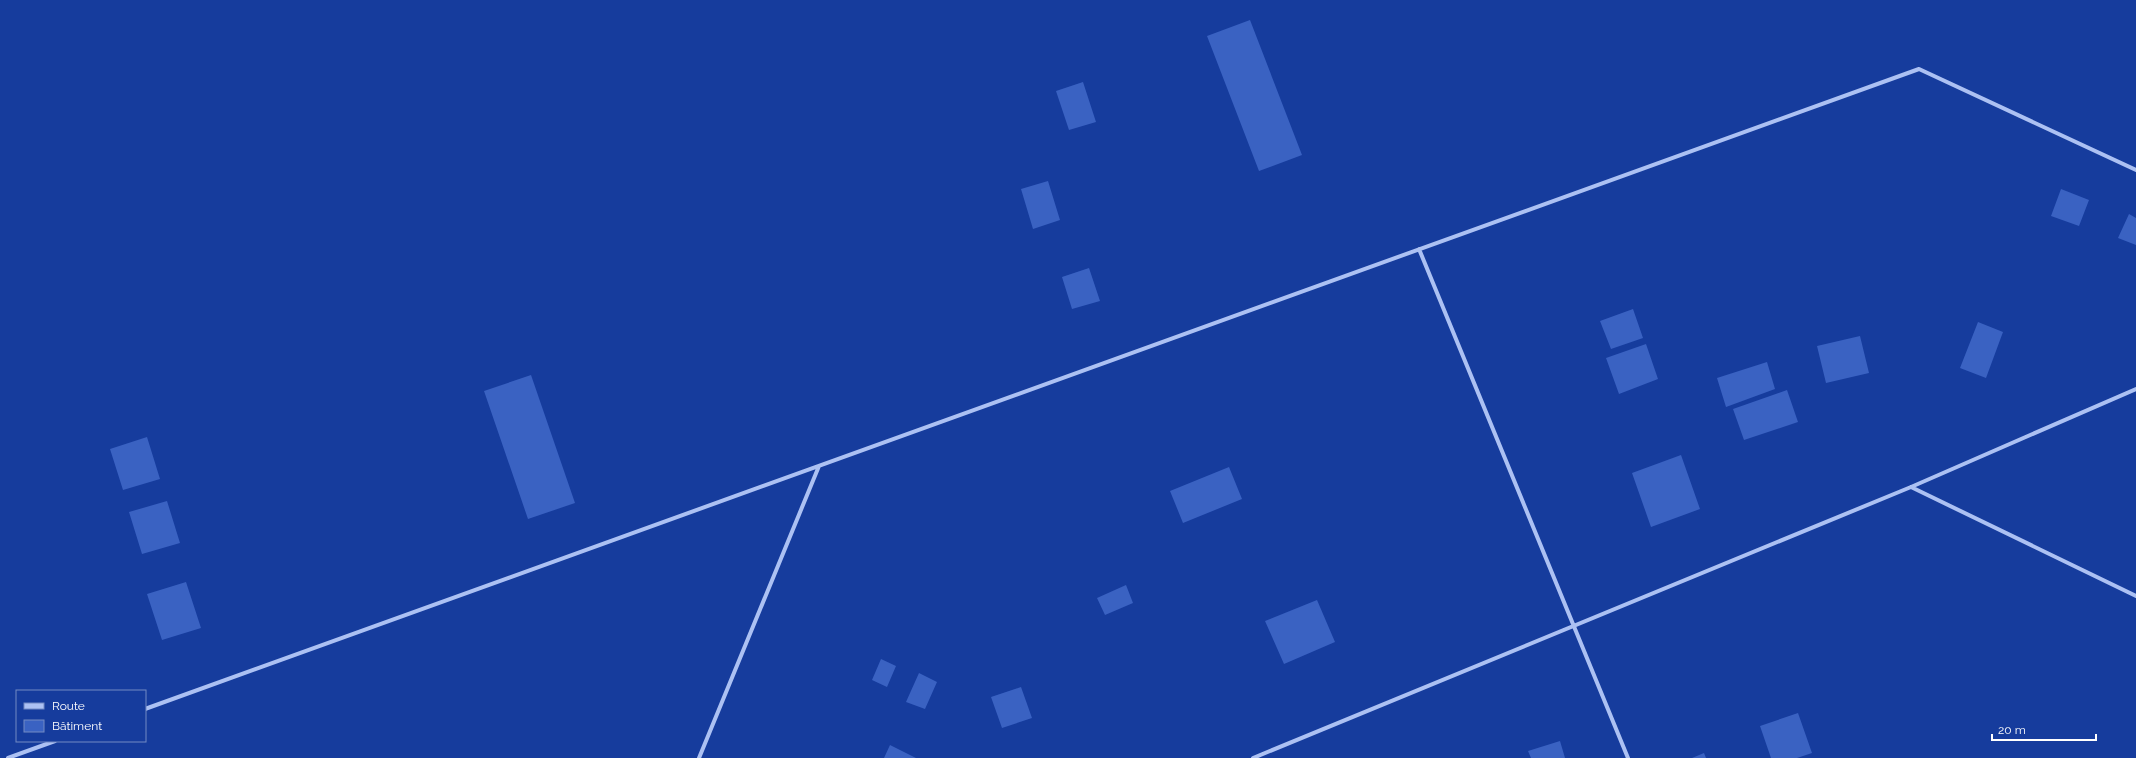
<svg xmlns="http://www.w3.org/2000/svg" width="2136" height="758" font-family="Raleway,sans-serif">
<rect width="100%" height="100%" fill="#163c9d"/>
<!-- building -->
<path fill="#3a62c2" d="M1250 20 1302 155 1259 171 1207 36Z
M1083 82 1096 122 1069 130 1056 91Z
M1048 181 1060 220 1033 229 1021 189Z
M2061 189 2089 200 2079 226 2051 216Z
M2129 214 2136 218V245L2118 238Z
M1089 268 1100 301 1072 309 1062 277Z
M1633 309 1643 338 1611 349 1600 321Z
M1978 322 2003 332 1986 378 1960 368Z
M1860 336 1869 373 1826 383 1817 346Z
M1646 344 1658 379 1619 394 1606 358Z
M1767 362 1775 389 1726 407 1717 378Z
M531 375 575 503 528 519 484 391Z
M1787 390 1798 422 1744 440 1733 409Z
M147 437 160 479 123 490 110 449Z
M1681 455 1700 509 1651 527 1632 473Z
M1229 467 1242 499 1183 523 1170 491Z
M167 501 180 543 142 554 129 512Z
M186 582 201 628 162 640 147 594Z
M1126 585 1133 603 1105 615 1097 598Z
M1317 600 1335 642 1284 664 1265 621Z
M881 659 896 666 887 687 872 680Z
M919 673 937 682 925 709 906 702Z
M1021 687 1032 718 1002 728 991 697Z
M1798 713 1812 753 1797 758H1771L1760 726Z
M1560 741 1565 758H1531L1528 751Z
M890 745 916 758H884Z
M1704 753 1706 758H1692Z"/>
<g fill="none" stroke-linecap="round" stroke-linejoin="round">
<!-- minor -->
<path stroke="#acc1f3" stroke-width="4" d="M1419 249 1628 758
M1911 487 2136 596
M145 709 1919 69 2136 170
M8 758 55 741
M699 758 819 466
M1253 758 1911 487 2136 389"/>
</g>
<!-- legend -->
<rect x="16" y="690" width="130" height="52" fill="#163c9d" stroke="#738ac4"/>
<rect x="24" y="703" width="20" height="6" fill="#acc1f3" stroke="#738ac4"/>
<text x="52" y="710" font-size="12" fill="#ffffff">Route</text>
<rect x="24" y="720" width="20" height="12" fill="#3a62c2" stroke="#738ac4"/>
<text x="52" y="730" font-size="12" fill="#ffffff">Bâtiment</text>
<!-- scale -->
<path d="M1992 734v6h104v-6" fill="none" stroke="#ffffff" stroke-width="2"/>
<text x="1998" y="734" font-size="12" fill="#ffffff" stroke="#163c9d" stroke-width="3" paint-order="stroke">20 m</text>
</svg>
